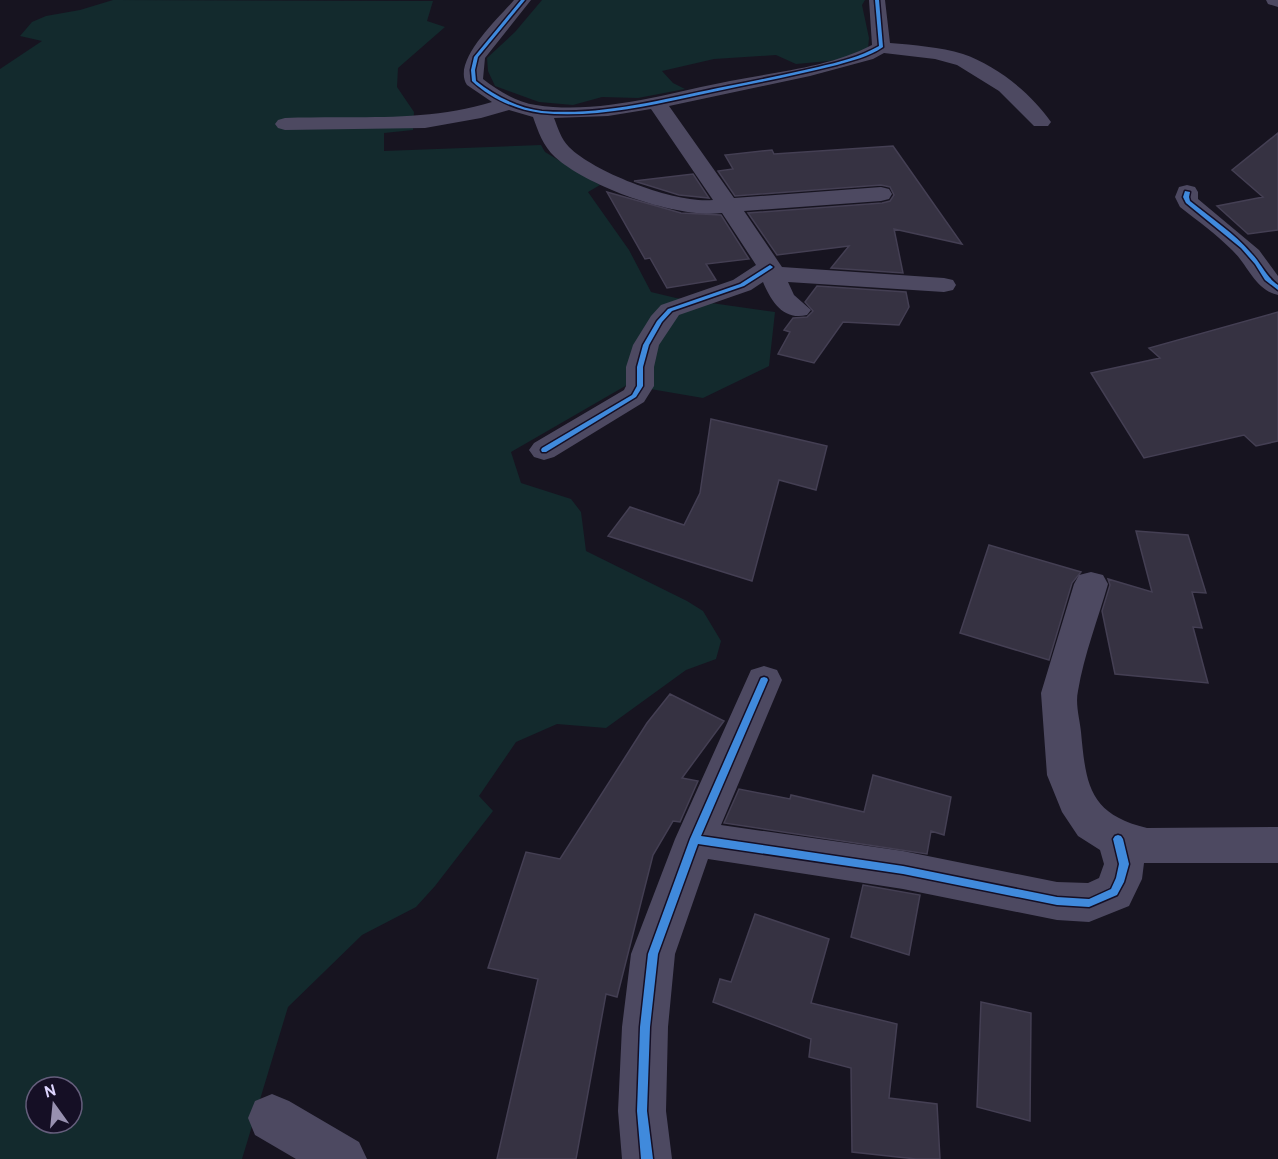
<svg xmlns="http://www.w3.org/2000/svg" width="1278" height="1159" font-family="Overpass,sans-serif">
<rect width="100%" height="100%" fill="#171420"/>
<!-- green -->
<path fill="#132a2d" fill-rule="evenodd" d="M113 0 433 1 427 21 445 27 398 68 397 87 414 112 413 130 384 133V151L541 145 545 152 600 185 588 192 629 250 651 292 676 298 775 312 769 366 703 398 627 385 511 452 521 483 571 499 581 512 586 551 687 601 703 611 721 641 716 659 686 670 606 728 557 724 516 742 479 796 493 811 435 886 416 907 362 935 288 1007 242 1159H0V69L42 41 20 36 32 22 46 16 80 10ZM36 1087H72V1123H36Z
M542 0H865L862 5 869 38 868 49 840 60 796 64 776 55 714 59 662 71 673 83 685 89 638 98 602 97 573 105 539 102 495 86 488 71 487 58 515 32Z"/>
<!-- building -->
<path fill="#363242" stroke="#443f53" stroke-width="1.5" d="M1278 133V230L1248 234 1217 206 1263 197 1232 170Z
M893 146 962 244 894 229 903 273 831 268 849 246 777 255 748 213 882 203 890 201 894 195 890 187 881 185 735 196 718 171 733 169 725 155 772 150 774 154Z
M693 174 709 198 679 195 634 181Z
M607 192 681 213 721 215 749 259 706 264 716 280 667 288 650 258 645 259Z
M817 286 906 292 909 307 899 325 843 322 814 363 778 354 790 332 784 330 793 318 807 317 813 311 805 302Z
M1278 312V441L1256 446 1244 435 1144 458 1091 373 1160 358 1149 348Z
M711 419 827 446 816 490 779 480 752 581 608 536 630 507 684 525 700 493Z
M1136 531 1188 535 1206 593 1192 592 1202 628 1193 627 1208 683 1115 674 1102 611 1110 585 1108 579 1152 592Z
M989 545 1081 572 1072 583 1049 660 960 633Z
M670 694 724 721 682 778 698 781 680 822 673 821 653 855 617 997 606 994 576 1159H497L538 979 488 968 526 852 560 859 647 723Z
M873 775 951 797 944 835 931 831 927 854 724 823 739 789 790 799 791 795 864 812Z
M863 885 920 895 909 955 851 937Z
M755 914 829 939 811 1003 897 1024 889 1098 937 1104 940 1159H916L852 1152 851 1068 809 1057 811 1039 713 1002 720 979 731 982Z
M981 1002 1031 1013 1030 1121 977 1107Z"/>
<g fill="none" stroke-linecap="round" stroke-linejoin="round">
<!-- minor -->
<path fill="#4d4961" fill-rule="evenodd" d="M514 0H531L485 58 483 79C498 91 517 102 536 105 600 115 668 93 730 81 776 72 830 67 872 45L869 0H885L890 43C914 45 940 47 963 54 996 65 1032 94 1051 122L1048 126H1034L999 91 957 65 935 59 884 53 873 59 810 76 669 106 734 198 881 187 889 189 892 194 889 199 881 201 744 211 782 267 944 278 953 280 956 285 953 290 944 292 788 282 794 295 811 310 807 315C783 321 771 301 763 282L751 290 679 315 659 345 654 367V386L644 402 554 457 544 460 534 457 529 450 534 443 624 390 626 386V367L633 345 651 316 661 305 733 280 756 265 722 213C678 219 588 187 555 157 543 146 538 131 533 117L509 110 481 118 425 128 285 130 278 128 275 124 278 120 285 118C354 115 425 123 492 102L467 85C451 61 499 18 514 0ZM651 109 713 200C677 204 595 173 569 147 561 139 558 128 554 118L608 116Z
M1266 0H1278V7L1268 4Z
M1187 185 1195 187 1198 192V199L1259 250 1278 276V295C1255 290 1248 265 1232 250 1216 234 1198 221 1180 207L1175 197 1179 187Z
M1091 572 1103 575 1108 584C1098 619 1084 655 1078 691 1075 704 1080 720 1081 732 1086 785 1089 814 1147 828L1278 827V863H1144L1142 879 1129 906 1089 922 1057 920 903 889 708 859 675 954 668 1027 666 1111 672 1159H622L618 1111 622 1027 631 954 675 839 751 670 764 666 777 670 782 680 721 825 903 851 1057 882 1088 883 1099 878 1104 864 1100 850 1078 836 1062 812 1047 775 1041 693 1074 584 1079 575Z
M272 1094 289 1101 359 1142 367 1159H296L255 1135 248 1118 255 1101Z"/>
<!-- cycleway casing -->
<g stroke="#150f25" stroke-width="3">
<path id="cycleway" d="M521 0H525L478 57 475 70 476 81C495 96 518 108 542 111 605 116 667 98 728 86 758 80 788 74 818 67 839 62 860 57 879 46L875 0H879L883 47C869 57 853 60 837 65 812 71 786 77 761 82 736 87 711 92 685 98 639 108 589 118 541 113 516 110 490 98 472 81L471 70 474 57Z
M1185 191 1190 192 1189 197 1190 201C1211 218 1234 233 1251 253 1261 263 1266 277 1278 285V290L1265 280 1255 264 1241 248 1186 203 1183 197Z
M770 265 773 267 772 268 744 286 672 311 662 322 649 345 643 367V386L636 397 546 452H542L541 450 542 448 632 395 637 386V367L643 345 657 321 668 309 740 284Z
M764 677 767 678 768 680 701 836 903 866 1057 897 1089 899 1111 889 1116 878 1119 864 1113 839 1115 836 1118 835 1121 836 1123 839 1129 864 1124 882 1117 895 1089 907 1057 905 903 874 698 844 658 954 650 1027 647 1111 653 1159H641L637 1111 640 1027 648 954 690 839 760 680 761 678Z"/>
</g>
<!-- cycleway -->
<use href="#cycleway" fill="#408adc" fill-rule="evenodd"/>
</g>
<!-- north arrow -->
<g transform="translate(54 1105) rotate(345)"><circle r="28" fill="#150f25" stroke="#655e7c" stroke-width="1.5"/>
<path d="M0-4.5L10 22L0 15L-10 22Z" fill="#9891b0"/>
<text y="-9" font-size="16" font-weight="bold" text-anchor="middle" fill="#ddd4fe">N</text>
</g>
</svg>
